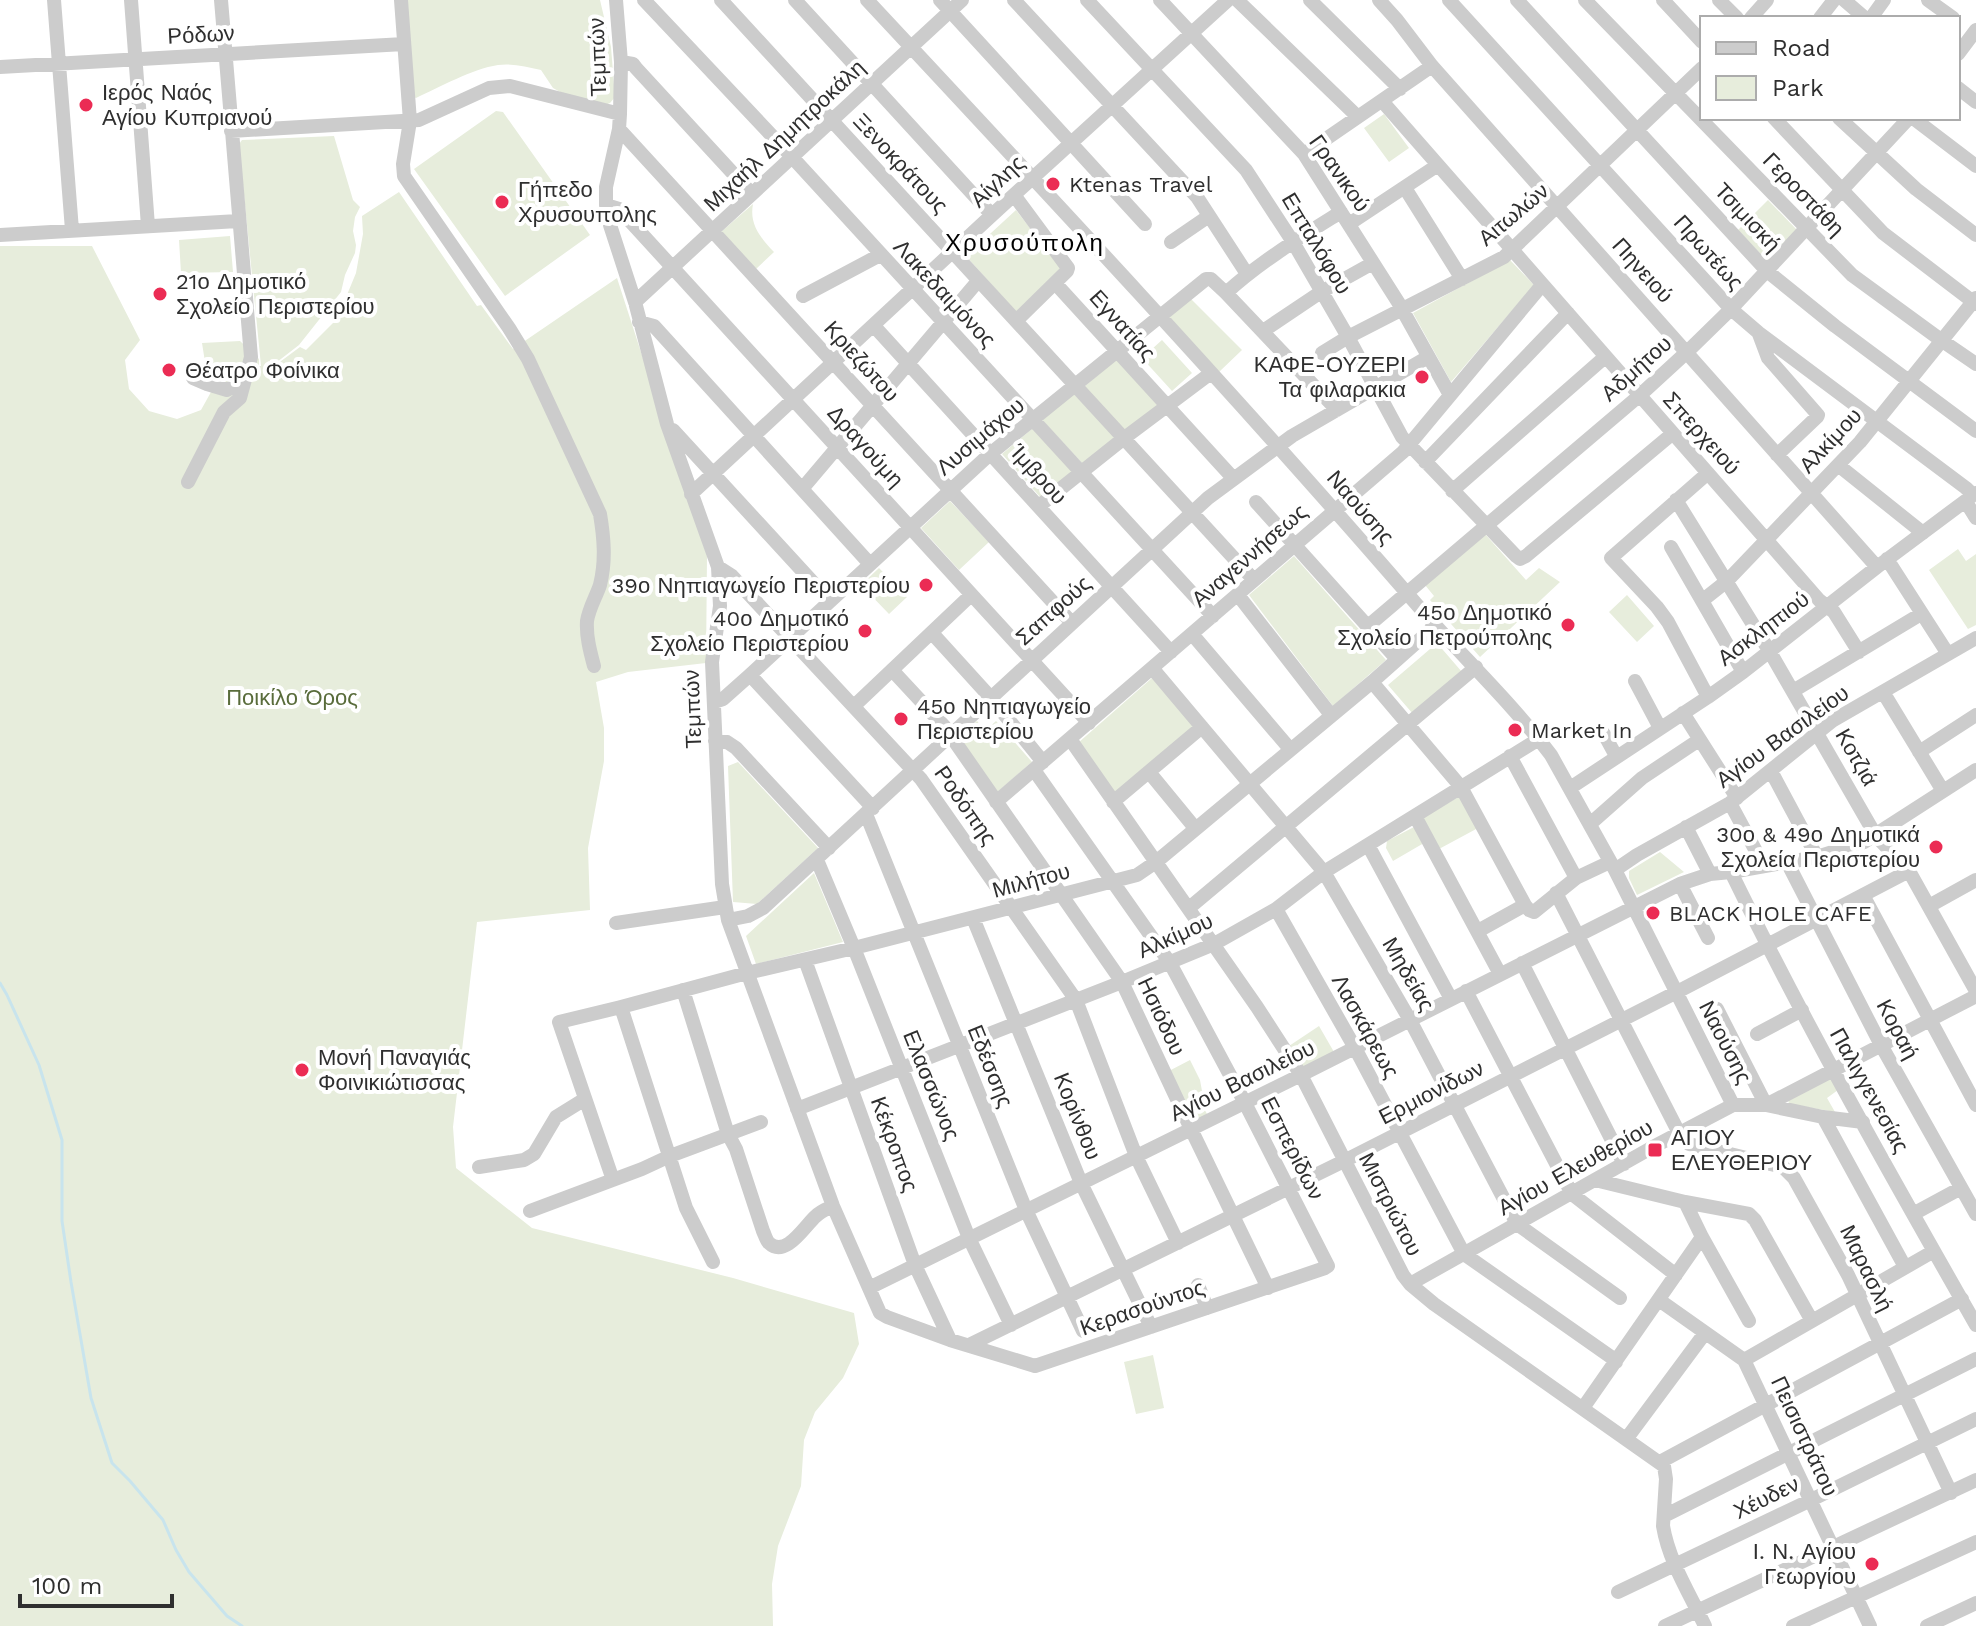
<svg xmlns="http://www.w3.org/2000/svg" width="1976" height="1626" font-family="'Work Sans',sans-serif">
<rect width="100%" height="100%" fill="#fff"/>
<!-- green -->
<path fill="#e7eddc" d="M406 0H600L611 47 615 97 610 103 605 105 562 93 553 88 541 70C527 67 513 63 498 65 472 69 440 87 416 98L414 97Z
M496 111 503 112 590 235 505 296 414 169Z
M1384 114 1409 148 1389 162 1364 128Z
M334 136 353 200 360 207 355 217 353 231 356 245 355 253 345 275 341 292 299 345 268 369 263 368 269 370 300 347 306 350 337 319 356 273 363 234 362 216 399 192 477 306 481 305 513 349 617 278 707 556 706 663 628 672 596 682 604 728V761L588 848 590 910 477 922 453 1127 456 1168 532 1228 733 1278 854 1313 859 1344 843 1378 815 1412 804 1440 801 1486 778 1546 772 1584 773 1626H0V246H92L140 340 125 360 129 389 149 411 177 419 201 410 211 392 202 377 205 362 202 343 240 341 259 359V366H261L239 144 242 140Z
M1768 200 1797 230 1768 262 1738 230Z
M753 204C749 225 761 238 774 252L756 269 721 232Z
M1016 210 1061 268 1016 312 966 256Z
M230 236 233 272 181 273 179 240Z
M1510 260 1534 285 1451 382 1413 313Z
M1190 298 1242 350 1219 372 1168 317Z
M1162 340 1192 373 1172 391 1142 358Z
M1117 358 1159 404 1125 431 1084 387Z
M1074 394 1115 437 1083 464 1042 420Z
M1033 428 1074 472 1041 498 1002 454Z
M950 501 989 542 959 570 921 528Z
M1485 534 1526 580 1539 568 1560 582 1480 657 1430 600 1434 596 1425 585Z
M1958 549 1966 561 1976 554V625L1968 629 1929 570Z
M1294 556 1386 660 1333 706 1249 595Z
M879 568 907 597 889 614 861 585Z
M1627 595 1654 626 1637 642 1609 612Z
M1437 643 1462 672 1413 714 1388 685Z
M1152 678 1194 726 1114 794 1078 743Z
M977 721 985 731 996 721 1032 762 995 794 957 738Z
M738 762 818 848 757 904 733 902 728 766Z
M1460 796 1478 828 1439 849 1422 818Z
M1414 827 1424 843 1393 861 1386 848 1387 841Z
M1660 852 1684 872 1637 895 1629 878V871Z
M814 873 843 942 756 964 746 936Z
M1319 1026 1334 1052 1304 1068 1289 1046Z
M1190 1060 1200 1080 1202 1091 1196 1094 1207 1114 1193 1122 1167 1072Z
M1830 1077 1838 1090 1827 1098 1835 1112 1789 1104 1788 1099Z
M1153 1355 1164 1408 1136 1414 1124 1362Z"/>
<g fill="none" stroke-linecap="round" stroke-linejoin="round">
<!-- stream -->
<path stroke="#c8e4ed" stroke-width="3" d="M0 983 7 995 39 1065 62 1140V1221L71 1282 91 1398 112 1463 130 1481 163 1520 176 1550 189 1572 227 1616 242 1626"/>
<!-- minor -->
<path stroke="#ccc" stroke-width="14" d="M54 0 72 230
M131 0 148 226
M401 0 410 121 403 164 404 176 509 328 528 359 600 514C604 538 606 561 600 585 596 597 589 608 587 621 586 636 590 651 594 666
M616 0 621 62 620 114 619 129 606 187V205L610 225 635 302 667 424 718 567 720 606 712 662 722 884 728 920 833 1206 880 1313 887 1317 950 1340 1035 1366 1325 1268 1328 1266 1245 1103 1170 963 1034 770
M644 0 792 157 1213 616
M721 0 1254 580
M795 0 992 215
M867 0C1049 195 1231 390 1406 592 1453 648 1507 697 1551 755L1615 870 1733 1105
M940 0 1145 224
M1014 0 1197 197 1247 274
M1087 0 1246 170 1293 242 1348 337 1402 437 1516 556 1520 559 1526 556 1672 434
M1160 0 1304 154 1398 302 1450 395
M1237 0 1358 117
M1310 0 1400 89
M1379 0 1397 20 1432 66 1877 567
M1449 0 1731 309 1759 333 1966 488 1973 495
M1517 0 1767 271 1835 326 1976 431
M1585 0 1852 275 1941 340 1976 364
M1663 0 1702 42
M1719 0 1737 18
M1844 0 1865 18
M1928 0 1953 18
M1751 18 1767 0
M1820 18 1834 0
M1871 18 1884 0
M1958 54 1976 30
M621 62 633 64 636 68 752 194
M0 67 404 44
M1958 88 1976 102
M1382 101 1819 600 1834 612 1859 652
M1774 118 1883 233 1976 304
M1839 118 1916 189 1976 235
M1913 118 1976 166
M619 129 1072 623
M231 131 419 120 489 88 510 86 620 114
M1304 154 1432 66
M1405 188 1462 279
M1014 195 1068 268 1067 271 1016 321
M606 205 619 209 1089 723
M1349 224 1438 165
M0 235 238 221
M1171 242 1209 216
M1055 283 1233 478
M1226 293C1261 261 1301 237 1341 212
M803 296 880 255
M635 302 962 0
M639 322 654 326 870 564
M874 326 1171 652
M1263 331 1321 292 1373 263
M1759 334 1768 358 1818 415 1817 417 1777 455
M1322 353 1348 337 1504 257 1702 68
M193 378 207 384 227 390 244 380
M673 430 830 601
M1425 462 1568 313
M1838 465 1923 533
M1708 473 1611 558 1657 607 1668 622 1708 697
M188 482 224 412 240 398 251 357 221 0
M802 489 978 281
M1452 491 1605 357
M691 494 992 215 1228 0
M1676 500 1770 652 1876 836 1909 871 1976 991
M1256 502 1397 659
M1966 502 1976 518
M1039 506 1123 439 1211 373
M1671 547 1743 672
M1887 559 1948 654
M718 567 732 576 921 779 1076 1000 1136 1156 1178 1243
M1238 595 1331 715
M1703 600 1727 581 1860 442 1976 298
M1368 626 1639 396 1687 352 1731 309 1909 118
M932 633 991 698 1043 762
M1192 634 1290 749
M1153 669 1324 872 1410 1020 1517 1224 1620 1298
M892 670 944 726 1122 982 1191 1129 1268 1288
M750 675 873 808
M1635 681 1660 728
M1372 682 1461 787 1525 905
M1793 691 1921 614
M1883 692 1943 791
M714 702 723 699 750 675 990 454 1206 279H1211L1226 293 1337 410
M854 706 971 595
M1683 713 1737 798
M1604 734 1616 756
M1070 739 1257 1007 1301 1075 1403 1275 1410 1284 1434 1304 1664 1466 1666 1479 1663 1526C1669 1562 1690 1594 1705 1626
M715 741 727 742 736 748 829 848
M1919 752 1976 715
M1510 756 1576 878
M1771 771 1817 857
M1149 772 1195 828
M1570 788 1708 697 1743 672 1877 567 1976 493
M996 802 1403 452 1542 285
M1113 802 1202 727
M1730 803 1764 866
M866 814 1026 1210 1083 1331
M1415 816 1500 974
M1590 824 1642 778 1699 740
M1686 827 1710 874
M1368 845 1451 999
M817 860 854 948 969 1238 1011 1325
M1787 862 1881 1045 1976 1214
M1615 870 1637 855 1730 803 1832 721 1976 638
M1731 872C1806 1026 1891 1176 1976 1325
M1680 884 1708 938
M1556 893 1679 1133 1689 1144 1783 1167 1794 1178 1848 1275 1951 1493
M1863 895 1976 1105
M1929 906 1976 880
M1189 908 1476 667
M1276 909 1355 1048 1464 1254 1611 1357 1616 1362
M973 918 1081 1183 1151 1327
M728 920 748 916 763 908 1208 498 1292 436 1428 357
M616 923 725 907
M1478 931 1525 905 1529 910 1534 912 1576 878 1610 862
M805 960 915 1265 950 1340
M1522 963 1624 1164
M683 990 728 1134 736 1149 763 1231C765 1235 766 1240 769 1243 786 1259 806 1224 816 1216 821 1211 827 1209 833 1206
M1466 991 1572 1194 1676 1275
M621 1007 686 1208 713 1262
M1717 1009 1766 1105 1976 996
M1757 1034 1802 1010
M797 1109 1122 982 1214 944 1276 909 1324 872 1539 739
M1823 1117 1905 1267
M479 1167 524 1160 534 1154 556 1117 585 1099
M613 1180 559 1022 621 1007 747 973 854 948 1137 875 1156 862 1372 682 1435 626
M1595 1180 1685 1202 1749 1214 1755 1220 1812 1321
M1685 1202 1702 1237 1749 1321
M530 1211 642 1169 670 1156 761 1122
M1913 1214 1961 1188
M1410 1284 1653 1147 1733 1105H1766L1823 1117 1863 1122
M1198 1285 1207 1308
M869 1288 1301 1075 1680 884 1710 874 1731 872 1817 857 1864 842 1976 770
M1659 1300 1744 1360 1870 1626
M969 1345 1344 1161 1677 992 1909 871
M1744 1360 1934 1251
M1583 1408 1702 1237
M1627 1438 1705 1333
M1660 1462 1962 1299
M1664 1516 1976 1359
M1618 1592 1811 1500 1976 1419
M1665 1626 1976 1480
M1793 1626 1976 1542
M1927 1626 1976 1603"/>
</g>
<!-- markers -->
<g fill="#eb2c54" stroke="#fff" stroke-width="3">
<circle cx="86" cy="105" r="8"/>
<circle cx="1053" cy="184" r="8"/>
<circle cx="502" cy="202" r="8"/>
<circle cx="160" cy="294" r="8"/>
<circle cx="169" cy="370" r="8"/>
<circle cx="1422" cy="377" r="8"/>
<circle cx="926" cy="585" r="8"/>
<circle cx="1568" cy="625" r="8"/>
<circle cx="865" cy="631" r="8"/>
<circle cx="901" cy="719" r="8"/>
<circle cx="1515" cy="730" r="8"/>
<circle cx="1936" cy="847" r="8"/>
<circle cx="1653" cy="913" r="8"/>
<circle cx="302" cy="1070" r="8"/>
<rect x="1647" y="1142" width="16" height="16" rx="4"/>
<circle cx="1872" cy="1564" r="8"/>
</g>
<g text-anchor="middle" stroke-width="8" stroke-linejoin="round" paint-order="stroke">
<!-- street labels -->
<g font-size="22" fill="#2f2f2f" stroke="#fff">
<text transform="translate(201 34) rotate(-3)" y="8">Ρόδων</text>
<text transform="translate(597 57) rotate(-92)" y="8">Τεμπών</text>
<text transform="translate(784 135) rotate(-43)" y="8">Μιχαήλ Δημητροκάλη</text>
<text transform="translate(901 163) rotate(47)" y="8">Ξενοκράτους</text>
<text transform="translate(1340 173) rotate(55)" y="8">Γρανικού</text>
<text transform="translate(997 181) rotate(-43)" y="8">Αίγλης</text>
<text transform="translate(1804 194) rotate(46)" y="8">Γεροστάθη</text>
<text transform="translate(1513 214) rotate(-40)" y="8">Αιτωλών</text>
<text transform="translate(1748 217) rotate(47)" y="8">Τσιμισκή</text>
<text transform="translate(1317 243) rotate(59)" y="8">Επταλόφου</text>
<text transform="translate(1709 252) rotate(48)" y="8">Πρωτέως</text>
<text transform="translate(1643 270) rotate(48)" y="8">Πηνειού</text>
<text transform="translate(945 293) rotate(47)" y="8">Λακεδαιμόνος</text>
<text transform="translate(1123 325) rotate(48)" y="8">Εγνατίας</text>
<text transform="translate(862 361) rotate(48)" y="8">Κριεζώτου</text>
<text transform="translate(1636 368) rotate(-42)" y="8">Αδμήτου</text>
<text transform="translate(1702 433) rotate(48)" y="8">Σπερχειού</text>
<text transform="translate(980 436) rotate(-40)" y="8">Λυσιμάχου</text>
<text transform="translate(1830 440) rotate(-47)" y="8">Αλκίμου</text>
<text transform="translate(866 446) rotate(48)" y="8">Δραγούμη</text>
<text transform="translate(1039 474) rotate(48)" y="8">Ίμβρου</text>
<text transform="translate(1361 507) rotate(49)" y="8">Ναούσης</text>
<text transform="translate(1249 555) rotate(-41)" y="8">Αναγεννήσεως</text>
<text transform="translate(1053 610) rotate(-42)" y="8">Σαπφούς</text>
<text transform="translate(1763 628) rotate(-37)" y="8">Ασκληπιού</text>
<text transform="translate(692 709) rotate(-92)" y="8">Τεμπών</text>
<text transform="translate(1782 736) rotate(-36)" y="8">Αγίου Βασιλείου</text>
<text transform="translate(1857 757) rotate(60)" y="8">Κοτζιά</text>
<text transform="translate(966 805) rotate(55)" y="8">Ροδόπης</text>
<text transform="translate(1031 880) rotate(-15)" y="8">Μιλήτου</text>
<text transform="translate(1175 935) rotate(-24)" y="8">Αλκίμου</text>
<text transform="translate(1409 974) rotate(60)" y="8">Μηδείας</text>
<text transform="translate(1162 1016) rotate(65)" y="8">Ησιόδου</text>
<text transform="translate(1366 1026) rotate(61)" y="8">Λασκάρεως</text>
<text transform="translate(1898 1029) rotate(62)" y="8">Κοραή</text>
<text transform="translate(1726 1042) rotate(63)" y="8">Ναούσης</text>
<text transform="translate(991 1066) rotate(68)" y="8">Εδέσσης</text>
<text transform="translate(1242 1080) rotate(-26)" y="8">Αγίου Βασιλείου</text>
<text transform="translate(932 1085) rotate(68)" y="8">Ελασσώνος</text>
<text transform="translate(1870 1090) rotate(61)" y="8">Παλιγγενεσίας</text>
<text transform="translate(1431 1092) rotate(-27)" y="8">Ερμιονίδων</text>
<text transform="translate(1078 1116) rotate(68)" y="8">Κορίνθου</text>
<text transform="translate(895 1144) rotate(70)" y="8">Κέκροπος</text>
<text transform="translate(1293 1148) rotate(63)" y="8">Εσπερίδων</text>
<text transform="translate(1575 1167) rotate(-29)" y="8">Αγίου Ελευθερίου</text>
<text transform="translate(1391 1204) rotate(63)" y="8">Μιστριώτου</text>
<text transform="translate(1867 1268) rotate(64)" y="8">Μαρασλή</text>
<text transform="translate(1142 1307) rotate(-19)" y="8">Κερασούντος</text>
<text transform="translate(1805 1436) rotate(65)" y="8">Πεισιστράτου</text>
<text transform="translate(1766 1497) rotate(-26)" y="8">Χέυδεν</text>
</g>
<!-- poi labels -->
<g font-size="22" fill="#2f2f2f" stroke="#fff" text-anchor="start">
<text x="102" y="100">Ιερός Ναός<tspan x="102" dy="25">Αγίου Κυπριανού</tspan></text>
<text x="1069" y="192">Ktenas Travel</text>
<text x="518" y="197">Γήπεδο<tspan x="518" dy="25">Χρυσουπολης</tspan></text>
<text x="176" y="289">21ο Δημοτικό<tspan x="176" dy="25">Σχολείο Περιστερίου</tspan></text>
<text x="1406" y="372" text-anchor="end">ΚΑΦΕ-ΟΥΖΕΡΙ<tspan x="1406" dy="25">Τα φιλαρακια</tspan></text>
<text x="185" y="378">Θέατρο Φοίνικα</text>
<text x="910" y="593" text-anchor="end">39ο Νηπιαγωγείο Περιστερίου</text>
<text x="1552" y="620" text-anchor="end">45ο Δημοτικό<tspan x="1552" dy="25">Σχολείο Πετρούπολης</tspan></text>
<text x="849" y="626" text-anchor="end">40ο Δημοτικό<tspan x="849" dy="25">Σχολείο Περιστερίου</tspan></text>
<text x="917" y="714">45ο Νηπιαγωγείο<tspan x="917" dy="25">Περιστερίου</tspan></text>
<text x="1531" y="738">Market In</text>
<text x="1920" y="842" text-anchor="end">30ο &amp; 49ο Δημοτικά<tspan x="1920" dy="25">Σχολεία Περιστερίου</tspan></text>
<text x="1669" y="921">BLACK HOLE CAFE</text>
<text x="318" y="1065">Μονή Παναγιάς<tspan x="318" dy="25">Φοινικιώτισσας</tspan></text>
<text x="1671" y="1145">ΑΓΙΟΥ<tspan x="1671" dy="25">ΕΛΕΥΘΕΡΙΟΥ</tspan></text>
<text x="1856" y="1559" text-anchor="end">Ι. Ν. Αγίου<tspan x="1856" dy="25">Γεωργίου</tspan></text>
</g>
<!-- park labels -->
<g font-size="22" fill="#596c3b" stroke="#fff">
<text x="292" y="705">Ποικίλο Όρος</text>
</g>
<!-- neighbourhood labels -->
<g font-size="24" letter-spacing="2" fill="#000" stroke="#fff">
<text x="1025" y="251">Χρυσούπολη</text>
</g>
</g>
<!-- legend -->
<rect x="1700" y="16" width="260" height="104" fill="#ffffff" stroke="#acacac" stroke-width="2"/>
<rect x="1716" y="42" width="40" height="12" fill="#cccccc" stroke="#acacac" stroke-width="2"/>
<text x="1772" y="56" font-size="24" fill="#2f2f2f">Road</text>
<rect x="1716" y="76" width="40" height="24" fill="#e7eddc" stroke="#acacac" stroke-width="2"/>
<text x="1772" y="96" font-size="24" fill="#2f2f2f">Park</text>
<!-- scale -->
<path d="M20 1594v12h152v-12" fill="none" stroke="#2f2f2f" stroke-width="4"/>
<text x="32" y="1594" font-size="24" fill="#2f2f2f" stroke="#ffffff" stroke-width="6" paint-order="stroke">100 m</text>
</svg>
